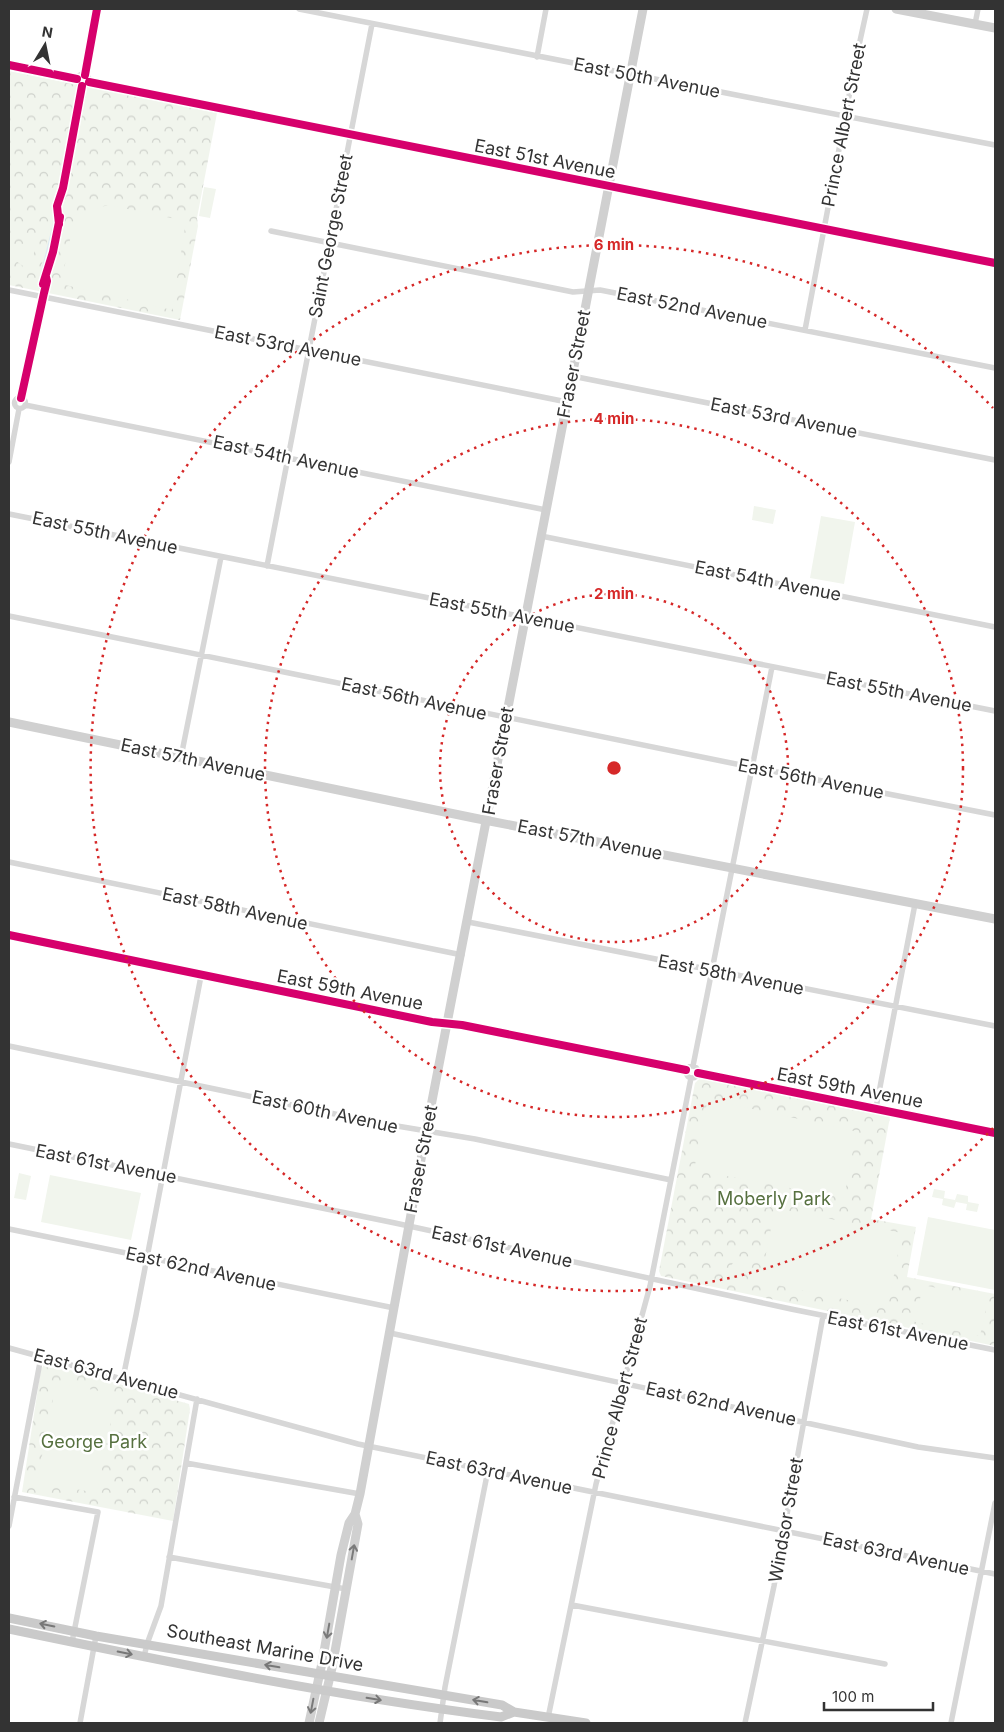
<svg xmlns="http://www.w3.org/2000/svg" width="1004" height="1732" font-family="Inter,sans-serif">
<defs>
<pattern id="park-crowns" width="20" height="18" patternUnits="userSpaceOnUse" patternTransform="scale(1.25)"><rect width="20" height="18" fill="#f1f5ed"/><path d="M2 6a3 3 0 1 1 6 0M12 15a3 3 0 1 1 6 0" fill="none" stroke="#cfd2cc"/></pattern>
</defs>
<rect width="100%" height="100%" fill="#fff"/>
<!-- park -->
<path fill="url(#park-crowns)" d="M9 71 217 113 197 218 198 226 180 320 9 285Z
M702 1079 858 1111 861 1110 888 1115 890 1117 871 1219 916 1227 907 1277 995 1294V1346L661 1276 659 1271 695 1083 698 1080Z
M45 1364H49L189 1404 190 1409 173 1521 22 1492 41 1369Z"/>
<!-- garden -->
<path fill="#f1f5ed" d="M204 187 216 189 210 218 199 216Z
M108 205 186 221 172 310 61 284 75 215Z
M56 217 50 252 41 285 39 284 43 257 47 247V236L51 221Z
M9 244H36L30 271 9 256Z
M754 506 776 510 773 524 752 520Z
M821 516 855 522 844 584 810 578Z
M711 1100 854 1131 856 1134 844 1198 694 1170 707 1103Z
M19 1173 31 1176 26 1200 14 1198Z
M50 1175 141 1193 131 1240 41 1222Z
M934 1189 945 1191 944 1198 955 1200 957 1194 968 1196V1202L979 1204 977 1212 966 1210 967 1204 956 1202 954 1208 942 1205 943 1199 932 1197Z
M775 1208 902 1233 888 1306 885 1308 763 1282 761 1279Z
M928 1217 995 1230V1290L917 1275Z
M740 1261 744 1264V1281L738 1286C731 1286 725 1284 724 1277L729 1273V1269L733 1263Z
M923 1285 988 1299 980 1336 915 1322Z
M56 1383 116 1394 97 1493 37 1482Z"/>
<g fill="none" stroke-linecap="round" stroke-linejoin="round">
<!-- stream -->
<path stroke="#ddebf3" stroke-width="2" d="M54 213V207
M39 284 55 219"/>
<!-- street -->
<path stroke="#d7d7d7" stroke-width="5.5" d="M299 9C530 56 763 100 995 145
M975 24 978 9
M537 57 546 9
M9 65 77 79
M77 80a6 6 0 1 1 12 0a6 6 0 1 1-12 0Z
M85 75 97 9
M89 82 995 263
M60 202 82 86
M271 231 573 292 600 290 995 368
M9 290 567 402
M805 330 856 59 867 9
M572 376 995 460
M14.5 403a5.5 5.5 0 1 1 11 0a5.5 5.5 0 1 1-11 0Z
M21 398 42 297
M25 405 546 510
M9 462 19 409
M9 514 995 711
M541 536 995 627
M267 566 372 24
M9 616 751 767 995 815
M181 757 221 557
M9 862 462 955
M468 922 995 1026
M9 935 432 1022 462 1025 686 1070
M9 1046 373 1122 475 1139 671 1180
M686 1072a6 6 0 1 1 12 0a6 6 0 1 1-12 0Z
M693 1066 772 667
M698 1073 995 1133
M876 1108 915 904
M9 1144 395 1223 791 1309 995 1350
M9 1229 394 1308
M390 1333 918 1447 995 1458
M9 1348 358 1444 995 1574
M123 1378 136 1315 201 976
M186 1463 360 1494
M14 1497 98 1512 72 1642
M9 1526 41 1357
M169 1557 346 1589
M572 1605 885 1664
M144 1657 147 1644 161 1606 197 1399
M548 1718 596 1484 650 1286 691 1078
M80 1723 96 1636
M440 1723 445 1687 488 1470
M745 1723 774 1586 823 1316
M951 1723 995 1503"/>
<!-- secondary -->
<path stroke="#d0d0d0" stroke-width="9" d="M896 9 995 28
M9 722 474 818 995 919
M309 1723 322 1663 341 1555 349 1523 355 1514 360 1494 426 1132 643 9
M319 1723 332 1668 358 1524 355 1514"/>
<!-- primary -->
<path stroke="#cacaca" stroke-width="9" d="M9 1618 96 1636 502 1705 514 1712 586 1723
M9 1629C172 1663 335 1696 501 1717L514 1712"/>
<!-- cycleway casing -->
<g stroke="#fff" stroke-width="11">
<path id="cycleway" d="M9 65 77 79
M85 75 97 9
M89 82 995 263
M59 224 57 206 63 188 82 86
M43 284 53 252 60 217
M21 398 44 293 47 281 46 277
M9 935 432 1022 462 1025 686 1070
M698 1073 995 1133"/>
</g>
<!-- cycleway -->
<use href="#cycleway" stroke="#d6006c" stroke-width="8"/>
</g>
<!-- one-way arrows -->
<defs><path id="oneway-shaft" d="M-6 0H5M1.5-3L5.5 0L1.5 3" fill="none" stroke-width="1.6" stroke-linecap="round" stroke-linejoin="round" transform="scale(1.25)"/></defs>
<g stroke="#7a7a7a">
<use href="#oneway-shaft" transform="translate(353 1552) rotate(-80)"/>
<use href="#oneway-shaft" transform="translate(328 1631) rotate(100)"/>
<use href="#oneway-shaft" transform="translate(312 1706) rotate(101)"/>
</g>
<g stroke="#777">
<use href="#oneway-shaft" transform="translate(47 1625) rotate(-168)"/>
<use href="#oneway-shaft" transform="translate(125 1653) rotate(11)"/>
<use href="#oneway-shaft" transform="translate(272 1666) rotate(-170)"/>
<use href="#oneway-shaft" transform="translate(374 1699) rotate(9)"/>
<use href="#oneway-shaft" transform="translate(480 1701) rotate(-170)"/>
</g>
<!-- distance rings -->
<g fill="none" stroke="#d62828" stroke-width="2.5" stroke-dasharray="2.5 5">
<circle cx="614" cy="768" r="174"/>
<circle cx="614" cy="768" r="349"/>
<path d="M993 1128A523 523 0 1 1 993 408"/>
</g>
<g text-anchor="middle" stroke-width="5" stroke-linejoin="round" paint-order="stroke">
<!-- street labels -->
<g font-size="18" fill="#333" stroke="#fff">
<text transform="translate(647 78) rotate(11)" y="6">East 50th Avenue</text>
<text transform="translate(844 125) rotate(-79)" y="6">Prince Albert Street</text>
<text transform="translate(545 159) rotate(11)" y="6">East 51st Avenue</text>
<text transform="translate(331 236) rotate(-79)" y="6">Saint George Street</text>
<text transform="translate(692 308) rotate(11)" y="6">East 52nd Avenue</text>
<text transform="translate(288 346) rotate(11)" y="6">East 53rd Avenue</text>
<text transform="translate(574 364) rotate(-79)" y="6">Fraser Street</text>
<text transform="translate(784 418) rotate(11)" y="6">East 53rd Avenue</text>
<text transform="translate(286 457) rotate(12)" y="6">East 54th Avenue</text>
<text transform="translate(105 533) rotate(12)" y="6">East 55th Avenue</text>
<text transform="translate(768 581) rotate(11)" y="6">East 54th Avenue</text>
<text transform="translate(502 613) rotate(11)" y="6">East 55th Avenue</text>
<text transform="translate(899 692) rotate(11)" y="6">East 55th Avenue</text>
<text transform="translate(414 699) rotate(12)" y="6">East 56th Avenue</text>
<text transform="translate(193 760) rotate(12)" y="6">East 57th Avenue</text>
<text transform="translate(498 761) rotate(-80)" y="6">Fraser Street</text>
<text transform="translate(811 779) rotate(11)" y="6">East 56th Avenue</text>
<text transform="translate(590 840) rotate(11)" y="6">East 57th Avenue</text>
<text transform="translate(235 909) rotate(12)" y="6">East 58th Avenue</text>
<text transform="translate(731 975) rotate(11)" y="6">East 58th Avenue</text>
<text transform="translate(350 990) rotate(11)" y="6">East 59th Avenue</text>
<text transform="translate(850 1088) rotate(11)" y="6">East 59th Avenue</text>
<text transform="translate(325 1112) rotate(12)" y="6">East 60th Avenue</text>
<text transform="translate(421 1159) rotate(-79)" y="6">Fraser Street</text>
<text transform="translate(106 1164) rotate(11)" y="6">East 61st Avenue</text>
<text transform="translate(502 1247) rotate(12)" y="6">East 61st Avenue</text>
<text transform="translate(201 1269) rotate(12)" y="6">East 62nd Avenue</text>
<text transform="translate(898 1331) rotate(11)" y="6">East 61st Avenue</text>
<text transform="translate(106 1374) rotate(15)" y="6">East 63rd Avenue</text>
<text transform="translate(620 1398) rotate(-75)" y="6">Prince Albert Street</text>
<text transform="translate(721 1404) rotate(12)" y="6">East 62nd Avenue</text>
<text transform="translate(499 1473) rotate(12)" y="6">East 63rd Avenue</text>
<text transform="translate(786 1520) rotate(-80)" y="6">Windsor Street</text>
<text transform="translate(896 1554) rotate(12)" y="6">East 63rd Avenue</text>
<text transform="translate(265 1648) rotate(10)" y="6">Southeast Marine Drive</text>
</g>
<!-- park labels -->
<g font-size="18" fill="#56703f" stroke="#fff">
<text x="774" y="1205">Moberly Park</text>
<text x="94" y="1448">George Park</text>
</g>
</g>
<circle cx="614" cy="768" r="8" fill="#d62828" stroke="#fff" stroke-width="2.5"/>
<g font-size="15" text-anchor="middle" font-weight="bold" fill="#d62828" stroke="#fff" stroke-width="5" stroke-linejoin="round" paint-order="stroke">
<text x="614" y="250">6 min</text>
<text x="614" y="424">4 min</text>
<text x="614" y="599">2 min</text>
</g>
<!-- border -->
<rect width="1004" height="1732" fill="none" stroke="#333333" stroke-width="20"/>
<!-- north arrow -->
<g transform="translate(45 45) rotate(10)" stroke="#ffffff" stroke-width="4" paint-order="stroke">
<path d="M0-4L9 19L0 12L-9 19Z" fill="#333333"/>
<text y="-8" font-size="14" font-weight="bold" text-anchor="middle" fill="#333333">N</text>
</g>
<!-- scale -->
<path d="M824 1702v8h109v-8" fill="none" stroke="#333333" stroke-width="2.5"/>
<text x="832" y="1702" font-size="15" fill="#333333" stroke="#ffffff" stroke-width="4" paint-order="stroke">100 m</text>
</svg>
